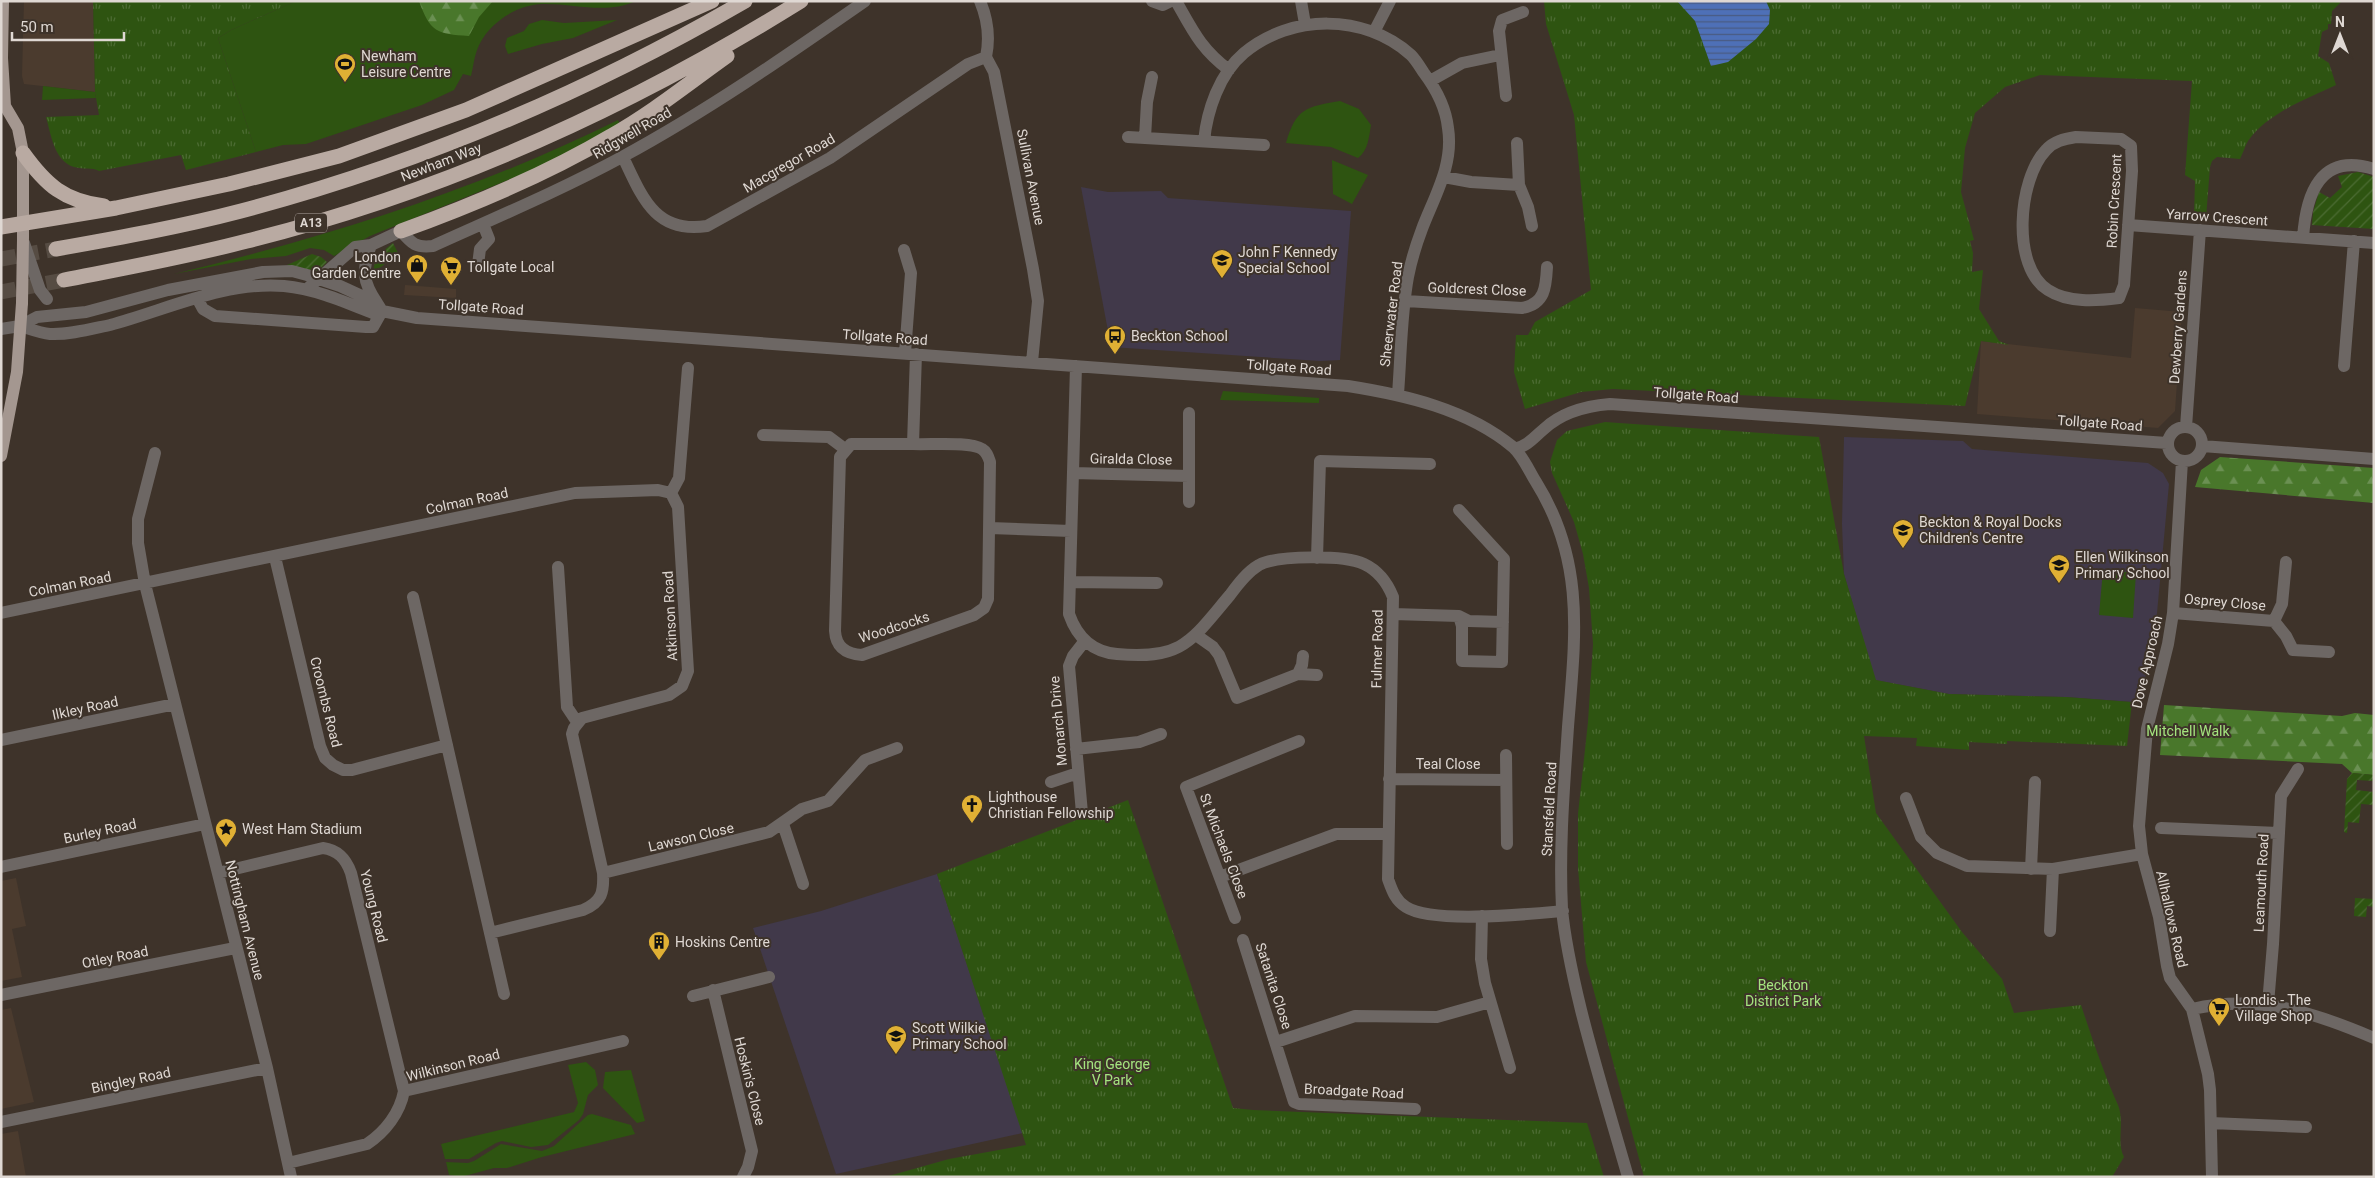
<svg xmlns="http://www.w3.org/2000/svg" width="2375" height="1178" font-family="Roboto,sans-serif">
<defs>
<pattern id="forest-firs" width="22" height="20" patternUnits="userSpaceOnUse" patternTransform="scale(1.25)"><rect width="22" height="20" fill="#49772b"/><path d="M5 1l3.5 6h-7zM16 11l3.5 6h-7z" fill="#6b9053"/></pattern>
<pattern id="park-tufts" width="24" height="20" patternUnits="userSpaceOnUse" patternTransform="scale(1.25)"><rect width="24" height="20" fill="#2e5411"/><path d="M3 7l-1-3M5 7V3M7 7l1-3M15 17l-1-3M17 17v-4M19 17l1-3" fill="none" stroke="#4c6c33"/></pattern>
<pattern id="garden-furrows" width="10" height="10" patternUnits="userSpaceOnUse" patternTransform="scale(1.25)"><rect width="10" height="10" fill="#2e5411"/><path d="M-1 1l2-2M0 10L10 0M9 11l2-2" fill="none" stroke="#4c6c33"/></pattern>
<pattern id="water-rules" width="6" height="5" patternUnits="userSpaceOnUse" patternTransform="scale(1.25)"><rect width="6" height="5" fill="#4e70b7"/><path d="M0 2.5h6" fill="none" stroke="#495b81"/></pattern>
</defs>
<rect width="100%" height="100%" fill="#3e332a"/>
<!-- built -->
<path fill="#4b3b2e" d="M24 1H93L95 92 24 84 22 76Z
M405 285 456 289V298L404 295Z
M2135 308 2182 312 2175 411 2158 428 1977 414 1981 341 2131 358Z
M16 878 26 926 12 929 22 977 1 981V881Z
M11 1008 34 1102 1 1109V1010Z
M18 1131 26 1177H1V1134Z"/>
<!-- education -->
<path fill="#41394a" d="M1081 187 1108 192 1161 191 1168 198 1351 211 1340 360 1320 361 1111 347Z
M1844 437 1963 441 1972 449 2148 463 2163 473 2169 484 2157 613 2151 657 2139 699 2132 702 2066 697 1949 694 1875 680 1844 574 1842 524Z
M937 874 1023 1133 836 1174 753 928 821 911Z"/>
<!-- grass -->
<path fill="#2e5411" d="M296 1H636C605 15 574 3 542 4 515 5 486 25 477 50 474 58 473 68 471 76L463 74 454 90 422 105 306 144 283 145 256 152 218 38 231 30Z
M542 20 564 23 617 20 573 38 542 44 508 54 505 46 507 38 524 31 529 24Z
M43 86 95 92 96 98 42 100Z
M1340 101 1359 109 1371 125C1369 137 1368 151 1358 158L1331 147 1286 143C1296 108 1306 107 1340 101Z
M618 120 620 125 533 170 370 236 334 256 324 250 310 248 286 256 251 259 174 274C330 236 474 191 618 120Z
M1332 160 1368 175 1352 204 1333 194Z
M1223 391 1319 398V403L1220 400Z
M2103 570 2136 573 2133 618 2099 615Z
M586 1062 595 1070 598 1085 588 1095 583 1114 579 1120 548 1145 531 1147 502 1141 496 1143 469 1159H445L441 1144 574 1112 578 1103 568 1065Z
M631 1070 645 1121 637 1123 603 1088 605 1072Z
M592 1114 631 1125 635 1134 542 1157 507 1168H494L461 1177 449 1175 446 1162 468 1163 474 1161 501 1144 542 1151 554 1146 588 1115Z"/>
<!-- forest -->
<path fill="url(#forest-firs)" d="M419 1H493L479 17 469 36C437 34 430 32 419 1Z
M2220 457 2374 468V503L2195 487 2201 470Z
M2164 705 2342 716 2355 713 2374 715V775L2352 773 2342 764 2160 755Z"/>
<!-- park -->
<path fill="url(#park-tufts)" d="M93 1H296L231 30 218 38 256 152 186 170 181 155 99 171C92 167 84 170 74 167 54 161 51 134 46 117L99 115 95 92Z
M1544 1H2342L2332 11 2331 24H2328V29L2322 32 2318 56 2329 63 2336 85C2307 99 2267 113 2248 141 2245 146 2243 153 2240 159L2217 157 2212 161 2210 167 2206 218 2194 216 2195 181 2185 175 2192 81 2040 75 2005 87 1975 113 1965 148 1961 192 1974 240 1970 241 1973 253 1972 272 1983 270 1979 309 1999 341 2009 345 1981 341 1965 406 1613 389 1581 392 1525 409 1514 372 1516 335H1528L1535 322 1591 290 1574 115 1546 24Z
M1605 422 1819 437 1844 574 1876 680 1949 694 2066 697 2132 702 2127 746 2007 741V744L1969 742V750L1916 746 1917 738 1864 736 1876 813 1962 932 2002 979 2014 1013 2081 1005C2092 1038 2104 1074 2118 1105 2125 1122 2116 1142 2124 1157L2112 1177H1644L1586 962 1578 868V814L1588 722 1593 644 1589 588 1583 554 1574 522 1552 473 1550 462 1557 440 1567 431Z
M1128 800 1233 1108 1253 1110 1587 1123 1604 1177H885L949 1159 1026 1145 937 874Z"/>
<!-- garden -->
<path fill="url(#garden-furrows)" d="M2358 172 2374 177V229L2312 225 2313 212 2319 192 2330 198 2342 187 2338 176Z
M393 243 398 253 381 267 373 270 377 256Z
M312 254 321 257 327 262 318 271 287 267V265Z
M2352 773 2374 775V781L2357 780 2356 790 2374 792V805L2361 804 2359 823 2348 822 2347 833 2344 832 2347 779Z
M2355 898 2374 899V907L2367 906 2366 917 2354 916Z"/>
<!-- water -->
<path fill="url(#water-rules)" d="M1677 1H1766L1770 10 1769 24 1756 39 1728 62 1711 66 1695 21Z"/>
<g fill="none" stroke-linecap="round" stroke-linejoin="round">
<!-- highway-tunnel -->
<path stroke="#564c43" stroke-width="15" stroke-dasharray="15 8" stroke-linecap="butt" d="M1 259 56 249
M1 292 64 280"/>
<!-- minor -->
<path stroke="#6d6764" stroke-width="12" d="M980 1C988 20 990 38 986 57L994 72 1033 269 1038 301 1032 362
M1152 1 1163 5 1171 1
M1176 1C1193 31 1201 49 1229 70
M1301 1 1305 24
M1374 32 1390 1
M1430 81 1462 63 1500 55
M1506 96 1499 31 1502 20 1523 12
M1128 137 1264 145
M2076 137 2121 139 2131 146 2132 171 2124 285 2119 298C2096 301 2068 303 2048 290 2011 267 2018 179 2046 150 2054 141 2064 139 2076 137Z
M1145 138 1147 102 1152 77
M1204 141C1207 111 1219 74 1244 53 1291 14 1364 13 1411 55 1416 60 1420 67 1424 73 1436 89 1446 109 1448 128 1454 165 1434 197 1422 229 1416 245 1411 261 1408 277 1401 315 1401 356 1398 394
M1517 143 1519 185 1528 207 1532 226
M623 157C642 197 655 234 707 226L830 158 968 64 986 57
M1444 177 1471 182 1519 185
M2128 225 2374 243
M2303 238C2306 194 2320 152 2374 169
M371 245C362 270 362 281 377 303
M904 250 911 273 905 353
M478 265 480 249 489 239 483 224
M307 289 355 247 371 245 401 231C412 244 416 248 433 246 497 217 561 190 622 157 707 111 786 56 865 1
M197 298 203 309 215 316 366 327H373L382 311
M1406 301 1522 308C1545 304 1546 287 1547 267
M20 326C30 329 40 333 50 334 69 335 91 329 110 325 166 310 225 281 284 286 316 289 345 302 375 314L382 311 417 318 1348 386C1405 395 1467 409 1513 447 1523 456 1529 471 1536 482 1586 562 1575 638 1568 727 1564 787 1559 848 1562 909 1565 943 1573 977 1581 1010 1595 1066 1612 1121 1628 1177
M1 329 20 326 37 317 86 312 168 290 263 272 292 271 307 275 340 286 377 303 382 311
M1076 366 1069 614C1077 637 1092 652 1117 654 1183 660 1191 641 1230 595 1238 584 1247 572 1259 565 1278 555 1344 555 1364 564 1379 571 1387 582 1393 597L1388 879C1392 890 1395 900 1406 907 1432 924 1529 914 1563 911
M2344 366 2354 241
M2168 444a17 17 0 1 1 34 0a17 17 0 1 1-34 0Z
M2186 427 2200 230
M763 435 829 437 845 449
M913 444H851L840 457 835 631C836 647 846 654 862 655L974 615 984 608 988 599 990 462C988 456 987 452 982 449 970 441 929 445 913 444L916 354
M2202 446 2374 459
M1515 449C1530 444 1532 439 1544 429 1562 412 1586 406 1610 404L2167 443
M155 453 138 519V543L145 584 267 1068 291 1177
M2182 461 2173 613 2168 644 2147 729 2139 826 2142 854 2159 917 2167 966 2170 978 2192 1009 2208 1074 2210 1090 2212 1177
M1073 473 1189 476
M671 493 679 478 688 368
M1189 502V413
M990 528 1071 531
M275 557 320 746 325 758 333 765 343 770H352L447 745
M1317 558 1320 461 1430 464
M558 567 567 707 577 722
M1070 582 1157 583
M413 597 504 994
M1 613 575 493 658 490 671 493
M2173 613 2274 621 2282 604 2286 562
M1393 614 1459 616 1469 621 1503 622
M1459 616 1462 626V661L1502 662 1504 559 1459 510
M2274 621 2286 636 2293 650 2329 652
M1196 635 1213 647 1219 655 1237 698 1298 674 1317 675
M1298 674 1302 665 1303 656
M1 740 175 704
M1076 749 1139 742 1161 734
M1506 755 1507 844
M1389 779 1506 780
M1051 782 1078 773
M1906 798 1921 837 1937 853 1967 866 2053 869 2142 854
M1082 813 1069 666 1073 656 1084 642
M783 824 803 884
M2161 828 2278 833
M1 867 205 824
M2031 869 2035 782
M218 873 323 848C338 850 346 859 351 873L404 1091C400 1113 385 1132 367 1144L288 1163
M603 873 769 832 802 809 828 801 865 760 897 748
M1220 877 1336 834H1388
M1482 916 1481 959 1485 983 1510 1068
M1235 918 1186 787 1299 741
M2050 931 2053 869
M490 933 583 910C602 902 604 892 603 873L572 734 574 728 582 718 669 695 682 686 688 671 678 507 671 493
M1243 940 1294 1102 1299 1104 1415 1109
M713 990 752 1151 748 1167 743 1177
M1 995 235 948
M693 996 769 977
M2268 1004 2273 944 2281 796 2298 769
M2192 1009C2259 994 2313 1012 2374 1038
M1276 1042 1355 1016 1437 1017 1490 1002
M404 1091 623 1041
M1 1122 267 1068
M2211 1123 2306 1127"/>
<!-- major -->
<path stroke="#a49790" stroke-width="12" d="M3 1 2 58 5 106 18 128 23 153V240
M1 456 17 372 22 303"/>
<!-- highway -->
<path stroke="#b9aaa2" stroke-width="15" d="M23 153C46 185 64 201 104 206
M1 227 116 208 229 184 339 156 466 110 712 1
M401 231C473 205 545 175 611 136 652 113 689 83 727 56
M56 249C118 238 180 227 241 211 419 164 586 93 745 1
M64 280C125 268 186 257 247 241 444 192 629 108 801 1"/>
<!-- minor-bridge -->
<path stroke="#6d6764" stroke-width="12" d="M24 243 40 290 47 299"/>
<!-- major-bridge -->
<path stroke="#a49790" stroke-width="12" d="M22 303 23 240"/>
</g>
<!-- icons -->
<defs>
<g id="stadium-pin" transform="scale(1.125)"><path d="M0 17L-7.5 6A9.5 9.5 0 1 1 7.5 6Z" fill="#e0b034" stroke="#3e332a"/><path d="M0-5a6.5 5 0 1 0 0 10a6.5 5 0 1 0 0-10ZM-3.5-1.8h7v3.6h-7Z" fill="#111"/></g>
<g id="school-pin" transform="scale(1.125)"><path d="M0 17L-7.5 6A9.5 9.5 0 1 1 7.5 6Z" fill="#e0b034" stroke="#3e332a"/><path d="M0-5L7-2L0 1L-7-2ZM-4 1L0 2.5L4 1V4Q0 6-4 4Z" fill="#111"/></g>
<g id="shop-pin" transform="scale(1.125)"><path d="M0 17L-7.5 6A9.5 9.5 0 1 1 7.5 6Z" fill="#e0b034" stroke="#3e332a"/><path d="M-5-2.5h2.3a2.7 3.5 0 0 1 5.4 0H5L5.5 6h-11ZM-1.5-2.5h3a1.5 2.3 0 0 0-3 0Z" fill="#111"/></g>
<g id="supermarket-pin" transform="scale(1.125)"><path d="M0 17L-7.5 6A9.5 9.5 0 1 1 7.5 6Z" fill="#e0b034" stroke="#3e332a"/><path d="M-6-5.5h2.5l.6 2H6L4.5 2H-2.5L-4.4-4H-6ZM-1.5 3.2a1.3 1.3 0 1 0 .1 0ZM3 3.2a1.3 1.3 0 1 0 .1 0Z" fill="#111"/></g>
<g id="bus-pin" transform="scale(1.125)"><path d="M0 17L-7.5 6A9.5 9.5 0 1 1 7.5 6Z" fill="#e0b034" stroke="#3e332a"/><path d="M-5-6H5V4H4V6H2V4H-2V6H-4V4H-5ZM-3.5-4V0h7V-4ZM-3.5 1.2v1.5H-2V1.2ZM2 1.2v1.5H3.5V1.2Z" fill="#111"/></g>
<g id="church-pin" transform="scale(1.125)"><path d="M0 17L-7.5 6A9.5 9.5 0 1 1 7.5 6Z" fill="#e0b034" stroke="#3e332a"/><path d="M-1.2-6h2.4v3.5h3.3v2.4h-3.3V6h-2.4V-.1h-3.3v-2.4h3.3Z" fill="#111"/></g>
<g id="sight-pin" transform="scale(1.125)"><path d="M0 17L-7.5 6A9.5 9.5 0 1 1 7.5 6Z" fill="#e0b034" stroke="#3e332a"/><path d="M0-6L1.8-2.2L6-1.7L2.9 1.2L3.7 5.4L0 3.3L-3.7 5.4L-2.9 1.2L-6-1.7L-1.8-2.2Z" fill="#111"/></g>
<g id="building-pin" transform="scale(1.125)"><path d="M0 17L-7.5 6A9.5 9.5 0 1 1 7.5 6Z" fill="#e0b034" stroke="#3e332a"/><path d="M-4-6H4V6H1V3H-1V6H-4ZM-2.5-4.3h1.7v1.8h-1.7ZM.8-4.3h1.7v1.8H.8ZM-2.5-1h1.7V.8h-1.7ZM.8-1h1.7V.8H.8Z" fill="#111"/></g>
</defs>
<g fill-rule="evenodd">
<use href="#stadium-pin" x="345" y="64"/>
<use href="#school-pin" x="1222" y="260"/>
<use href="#shop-pin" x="417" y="265"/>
<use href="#supermarket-pin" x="451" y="267"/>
<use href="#bus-pin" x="1115" y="336"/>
<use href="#school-pin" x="1903" y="530"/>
<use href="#school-pin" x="2059" y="565"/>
<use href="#church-pin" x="972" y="805"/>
<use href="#sight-pin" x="226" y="829"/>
<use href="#building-pin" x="659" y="942"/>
<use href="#supermarket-pin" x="2219" y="1008"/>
<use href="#school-pin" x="896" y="1036"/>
</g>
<g text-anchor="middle" stroke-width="4" stroke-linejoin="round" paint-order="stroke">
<!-- shield labels -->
<rect fill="#3e332a" stroke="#afa6a0" stroke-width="1" x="295" y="213.5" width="32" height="19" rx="4"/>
<g font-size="12" font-weight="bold" fill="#dfd8d3">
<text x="311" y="227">A13</text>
</g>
<!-- poi labels -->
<g font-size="14" fill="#dfd8d3" stroke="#3e332a" text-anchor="start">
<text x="361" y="61">Newham<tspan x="361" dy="16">Leisure Centre</tspan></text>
<text x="1238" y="257">John F Kennedy<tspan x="1238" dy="16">Special School</tspan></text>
<text x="401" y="262" text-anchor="end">London<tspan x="401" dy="16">Garden Centre</tspan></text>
<text x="467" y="272">Tollgate Local</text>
<text x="1131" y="341">Beckton School</text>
<text x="1919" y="527">Beckton &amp; Royal Docks<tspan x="1919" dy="16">Children's Centre</tspan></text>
<text x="2075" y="562">Ellen Wilkinson<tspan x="2075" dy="16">Primary School</tspan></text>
<text x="988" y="802">Lighthouse<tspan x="988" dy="16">Christian Fellowship</tspan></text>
<text x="242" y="834">West Ham Stadium</text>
<text x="675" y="947">Hoskins Centre</text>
<text x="2235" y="1005">Londis - The<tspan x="2235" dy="16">Village Shop</tspan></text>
<text x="912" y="1033">Scott Wilkie<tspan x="912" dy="16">Primary School</tspan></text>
</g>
<!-- street labels -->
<g font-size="14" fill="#dfd8d3" stroke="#3e332a">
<text transform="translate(632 133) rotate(-30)" y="5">Ridgwell Road</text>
<text transform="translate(441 162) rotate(-21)" y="5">Newham Way</text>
<text transform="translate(789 163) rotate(-30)" y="5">Macgregor Road</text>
<text transform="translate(1031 177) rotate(79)" y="5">Sullivan Avenue</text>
<text transform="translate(2114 201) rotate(-87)" y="5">Robin Crescent</text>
<text transform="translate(2217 217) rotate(4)" y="5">Yarrow Crescent</text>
<text transform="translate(1477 289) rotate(2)" y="5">Goldcrest Close</text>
<text transform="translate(481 307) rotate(4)" y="5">Tollgate Road</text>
<text transform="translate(1391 314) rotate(-83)" y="5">Sheerwater Road</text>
<text transform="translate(2178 327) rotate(-86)" y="5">Dewberry Gardens</text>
<text transform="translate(885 337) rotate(4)" y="5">Tollgate Road</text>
<text transform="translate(1289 367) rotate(4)" y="5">Tollgate Road</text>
<text transform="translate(1696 395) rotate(4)" y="5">Tollgate Road</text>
<text transform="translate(2100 423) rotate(4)" y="5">Tollgate Road</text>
<text transform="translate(1131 459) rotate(1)" y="5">Giralda Close</text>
<text transform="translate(467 501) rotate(-12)" y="5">Colman Road</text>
<text transform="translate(70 584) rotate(-11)" y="5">Colman Road</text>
<text transform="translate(2225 602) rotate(5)" y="5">Osprey Close</text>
<text transform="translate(670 616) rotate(-93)" y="5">Atkinson Road</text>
<text transform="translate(894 627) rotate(-18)" y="5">Woodcocks</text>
<text transform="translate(1377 649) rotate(-89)" y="5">Fulmer Road</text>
<text transform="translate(2147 662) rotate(-77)" y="5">Dove Approach</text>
<text transform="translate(326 702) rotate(76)" y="5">Croombs Road</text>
<text transform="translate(85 708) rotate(-12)" y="5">Ilkley Road</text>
<text transform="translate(1058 721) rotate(-95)" y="5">Monarch Drive</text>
<text x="1448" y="769">Teal Close</text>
<text transform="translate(1549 809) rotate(-87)" y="5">Stansfeld Road</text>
<text transform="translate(100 831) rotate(-12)" y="5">Burley Road</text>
<text transform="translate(691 837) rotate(-13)" y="5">Lawson Close</text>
<text transform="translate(1224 846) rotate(69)" y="5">St Michaels Close</text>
<text transform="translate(2261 883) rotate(-87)" y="5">Leamouth Road</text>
<text transform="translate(374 906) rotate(76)" y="5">Young Road</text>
<text transform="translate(2172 919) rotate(77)" y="5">Allhallows Road</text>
<text transform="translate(245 920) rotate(76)" y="5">Nottingham Avenue</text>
<text transform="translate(115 957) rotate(-11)" y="5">Otley Road</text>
<text transform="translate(1274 986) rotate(72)" y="5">Satanita Close</text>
<text transform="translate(453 1065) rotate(-14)" y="5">Wilkinson Road</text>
<text transform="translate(131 1080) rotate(-12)" y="5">Bingley Road</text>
<text transform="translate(750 1081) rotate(76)" y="5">Hoskin's Close</text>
<text transform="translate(1354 1091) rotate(3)" y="5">Broadgate Road</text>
</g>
<!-- park labels -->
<g font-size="14" fill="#a4e47e" stroke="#3e332a">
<text x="2188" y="736">Mitchell Walk</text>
<text x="1783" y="990">Beckton<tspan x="1783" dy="16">District Park</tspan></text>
<text x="1112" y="1069">King George<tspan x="1112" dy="16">V Park</tspan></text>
</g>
</g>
<!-- border -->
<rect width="2375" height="1178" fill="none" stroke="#dfd8d3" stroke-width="5"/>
<!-- north arrow -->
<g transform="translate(2340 35)" stroke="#3e332a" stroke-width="4" paint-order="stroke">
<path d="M0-4L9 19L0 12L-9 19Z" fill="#dfd8d3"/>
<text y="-8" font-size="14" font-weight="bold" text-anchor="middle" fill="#dfd8d3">N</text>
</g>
<!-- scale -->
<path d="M12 32v8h112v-8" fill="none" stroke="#dfd8d3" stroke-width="2.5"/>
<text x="20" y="32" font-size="15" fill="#dfd8d3" stroke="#3e332a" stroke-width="4" paint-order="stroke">50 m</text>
</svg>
